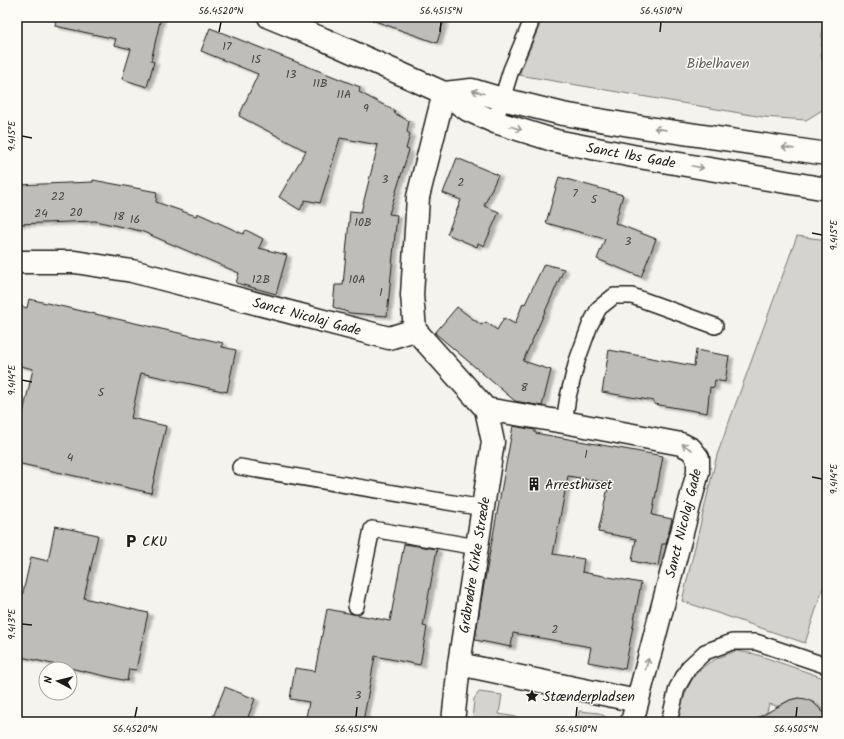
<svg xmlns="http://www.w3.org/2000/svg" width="844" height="739" font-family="Kalam,sans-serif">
<defs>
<filter id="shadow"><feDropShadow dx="4.5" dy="2.5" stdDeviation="1" flood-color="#0004"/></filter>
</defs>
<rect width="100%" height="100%" fill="#f4f3ee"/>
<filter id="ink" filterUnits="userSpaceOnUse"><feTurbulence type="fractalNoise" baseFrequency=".025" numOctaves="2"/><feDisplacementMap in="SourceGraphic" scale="8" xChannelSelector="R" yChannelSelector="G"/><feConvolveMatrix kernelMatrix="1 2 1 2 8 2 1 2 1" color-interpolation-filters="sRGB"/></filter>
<g filter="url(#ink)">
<!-- green -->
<path fill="#d4d3cf" stroke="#787876" d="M543 17H823L821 55 825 70 824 109 806 120 763 117 519 75Z
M797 236 827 240V576L805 643 682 601 717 455Z
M737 651 755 654 827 679V721L820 709 814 703 798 698 790 700 782 704 781 707 769 704 765 719 773 722H678C680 712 682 701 686 692 696 666 713 659 737 651Z
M479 692 502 695 499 714 544 722H472L474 699Z
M579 711 599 713 611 720V722H577Z"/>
<!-- building -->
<path fill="#bebdba" stroke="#1c1c1c" filter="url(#shadow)" d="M56 17H161L151 61 154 62 147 87 122 79 131 49 114 45 116 39 55 26Z
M373 17H445L437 43 372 20Z
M210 28 360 87 359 92 395 111 394 113 409 121 407 132 410 134 406 149 409 150 389 214 397 215 387 316 350 313 333 307 335 285H343L350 211 361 212 378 145 340 138 320 203 305 200 300 210 279 197 306 151 239 116 258 74 201 51Z
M457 158 498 175 484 206 499 212 484 246 478 243 477 247 447 234 461 200 443 193Z
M559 177 623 195 615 223 656 239 641 277 597 259 605 239 546 223Z
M93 180 157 192 156 202 196 216 197 213 243 234 246 230 263 239 259 248 287 255 276 294 236 283 239 273 141 231 95 221 17 224V185L93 182Z
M544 264 564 269 523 361 551 370 542 406 515 401 435 333 457 307 481 325 486 322 497 330 504 318 515 324 523 303 525 304Z
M29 299 223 343 222 347 236 350 227 392 141 373 131 418 166 426 151 493 17 463V412L23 413 33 369 17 365V305L27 308Z
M609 350 694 366 696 350 729 356 725 382 715 380 714 388 710 387 707 413 654 404V401L602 392Z
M513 426 535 430V433L663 456 652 515 672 519 666 544H662L658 566 632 561 636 539 598 532 609 483 568 476 553 554 584 559 582 572 641 583 625 669 588 662 591 647 513 633 511 647 475 640 481 601Z
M55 526 98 535 84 598 148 613 136 670 129 669 127 681 17 656V619L31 557 48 561Z
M404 544 437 549 423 626 427 627 420 665 375 656 363 722H305L309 702 290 699 295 668 315 671 327 609 390 621Z
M225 687 255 699 246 722H211Z
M798 698 806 699 814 703 827 716V722H750L790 700Z"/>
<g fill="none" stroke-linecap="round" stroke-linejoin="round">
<!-- service casing -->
<g stroke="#1c1c1c" stroke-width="18">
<path id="service" d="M495 122 511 70 530 25 531 17
M564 422 568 397 577 361 590 325 599 308 614 296H632L715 326
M240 467 483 508
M356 606 372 529 477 547
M669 722 677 688 689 667 705 652 732 642H756L827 666"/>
</g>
<!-- minor casing -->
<g stroke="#1c1c1c" stroke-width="25">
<path id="minor" d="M17 262H75L132 271 389 338 415 330
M415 330 486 409 564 422 681 444 691 449 698 458V472L632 722
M415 330 412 295 418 197 444 93
M459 664 637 701
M453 722 459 664 493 442 486 409"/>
</g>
<!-- secondary casing -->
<g stroke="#1c1c1c" stroke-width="25">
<path id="secondary" d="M269 17 323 39 444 93 468 110 495 122 556 141 633 156 827 189
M444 93 472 90 502 99 563 114 642 127 827 154"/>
</g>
<!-- service -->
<use href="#service" stroke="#fdfcf7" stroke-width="15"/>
<!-- minor -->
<use href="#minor" stroke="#fdfcf7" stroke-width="22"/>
<!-- secondary -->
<use href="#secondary" stroke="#fdfcf7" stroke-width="22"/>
</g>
<!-- one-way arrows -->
<defs><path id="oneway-shaft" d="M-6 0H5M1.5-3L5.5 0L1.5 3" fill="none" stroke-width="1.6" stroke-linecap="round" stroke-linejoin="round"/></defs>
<g stroke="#989794">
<use href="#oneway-shaft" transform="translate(478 92) rotate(-165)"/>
<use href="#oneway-shaft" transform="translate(516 128) rotate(17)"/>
<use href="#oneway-shaft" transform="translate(660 129) rotate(-172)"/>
<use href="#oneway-shaft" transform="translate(788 148) rotate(-172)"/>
<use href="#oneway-shaft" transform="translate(698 167) rotate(10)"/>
<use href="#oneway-shaft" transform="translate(687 447) rotate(-149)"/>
<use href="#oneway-shaft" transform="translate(647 664) rotate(-75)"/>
</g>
</g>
<!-- ticks -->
<path fill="none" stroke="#1c1c1c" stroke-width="1.5" d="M219 32 221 22M440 32 441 22M660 32 661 22M22 136 32 138M812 233 822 235M22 380 32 382M812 477 822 479M22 624 32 625M135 717 137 707M356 717 357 707M576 717 577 707M796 717 797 707"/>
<!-- icons -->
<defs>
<g id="building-bare" transform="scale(1.08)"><path d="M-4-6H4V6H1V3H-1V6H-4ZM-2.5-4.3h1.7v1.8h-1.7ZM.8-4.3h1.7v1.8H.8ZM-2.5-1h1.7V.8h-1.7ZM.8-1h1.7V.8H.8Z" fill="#1c1c1c" stroke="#fdfcf7" stroke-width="2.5" paint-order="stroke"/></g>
<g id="parking-bare" transform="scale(1.08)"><path d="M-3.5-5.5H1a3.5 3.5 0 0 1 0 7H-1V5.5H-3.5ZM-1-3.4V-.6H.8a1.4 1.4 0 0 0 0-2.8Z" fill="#1c1c1c" stroke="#fdfcf7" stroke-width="2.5" paint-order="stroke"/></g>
<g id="sight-bare" transform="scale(1.08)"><path d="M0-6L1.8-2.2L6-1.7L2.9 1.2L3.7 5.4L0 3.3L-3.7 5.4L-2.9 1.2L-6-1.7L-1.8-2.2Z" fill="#1c1c1c" stroke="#fdfcf7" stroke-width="2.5" paint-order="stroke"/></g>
</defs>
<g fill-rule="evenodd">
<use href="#building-bare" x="534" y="484"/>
<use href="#parking-bare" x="131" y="541"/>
<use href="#sight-bare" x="532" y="696"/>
</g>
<g text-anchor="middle" stroke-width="3" stroke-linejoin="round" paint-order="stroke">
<!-- number labels -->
<g font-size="12" fill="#444">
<text x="227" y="50">17</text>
<text x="256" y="63">15</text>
<text x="291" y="78">13</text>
<text x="320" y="87">11B</text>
<text x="344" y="98">11A</text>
<text x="366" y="112">9</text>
<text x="385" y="183">3</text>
<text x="461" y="186">2</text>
<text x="575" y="197">7</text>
<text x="58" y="200">22</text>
<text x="594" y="203">5</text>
<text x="76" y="216">20</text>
<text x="41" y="217">24</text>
<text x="119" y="220">18</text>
<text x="135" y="223">16</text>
<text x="363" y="226">10B</text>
<text x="628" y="245">3</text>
<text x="261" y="283">12B</text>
<text x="357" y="283">10A</text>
<text x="381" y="296">1</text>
<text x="524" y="391">8</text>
<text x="101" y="396">5</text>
<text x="586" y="458">1</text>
<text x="70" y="461">4</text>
<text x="555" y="633">2</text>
<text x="358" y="699">3</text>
</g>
<!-- park labels -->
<g font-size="14" fill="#5c5c5b" stroke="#fdfcf7">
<text x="718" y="68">Bibelhaven</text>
</g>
<!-- street labels -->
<g font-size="14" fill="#1c1c1c" stroke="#fdfcf7">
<text transform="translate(631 155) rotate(10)" y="5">Sanct Ibs Gade</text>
<text transform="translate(307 316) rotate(15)" y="5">Sanct Nicolaj Gade</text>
<text transform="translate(683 523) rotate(-76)" y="5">Sanct Nicolaj Gade</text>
<text transform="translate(474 565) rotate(-81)" y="5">Gråbrødre Kirke Stræde</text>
</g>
<!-- poi labels -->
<g font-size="14" fill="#1c1c1c" stroke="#fdfcf7" text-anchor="start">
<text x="545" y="489">Arresthuset</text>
<text x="142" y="546">CKU</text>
<text x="543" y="701">Stænderpladsen</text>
</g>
</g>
<!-- margin -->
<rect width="844" height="739" fill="none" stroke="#fdfcf7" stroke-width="44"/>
<!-- north arrow -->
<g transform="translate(58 681) rotate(277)"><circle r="19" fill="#fdfcf7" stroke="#a3a29f"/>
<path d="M0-3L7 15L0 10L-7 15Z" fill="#1c1c1c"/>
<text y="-6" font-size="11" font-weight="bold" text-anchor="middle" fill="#1c1c1c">N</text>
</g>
<rect x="22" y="22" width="800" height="695" fill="none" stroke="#1c1c1c" stroke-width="1.5"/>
<g font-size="10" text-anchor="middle" fill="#1c1c1c">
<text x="221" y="14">56.4520°N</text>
<text x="441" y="14">56.4515°N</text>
<text x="661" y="14">56.4510°N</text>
<text transform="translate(11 136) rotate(-90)" y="4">9.415°E</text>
<text transform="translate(833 235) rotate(-90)" y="4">9.415°E</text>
<text transform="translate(11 380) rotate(-90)" y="4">9.414°E</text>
<text transform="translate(833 479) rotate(-90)" y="4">9.414°E</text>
<text transform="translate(11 624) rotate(-90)" y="4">9.413°E</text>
<text x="135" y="732">56.4520°N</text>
<text x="356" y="732">56.4515°N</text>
<text x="576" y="732">56.4510°N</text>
<text x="796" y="732">56.4505°N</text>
</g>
</svg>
